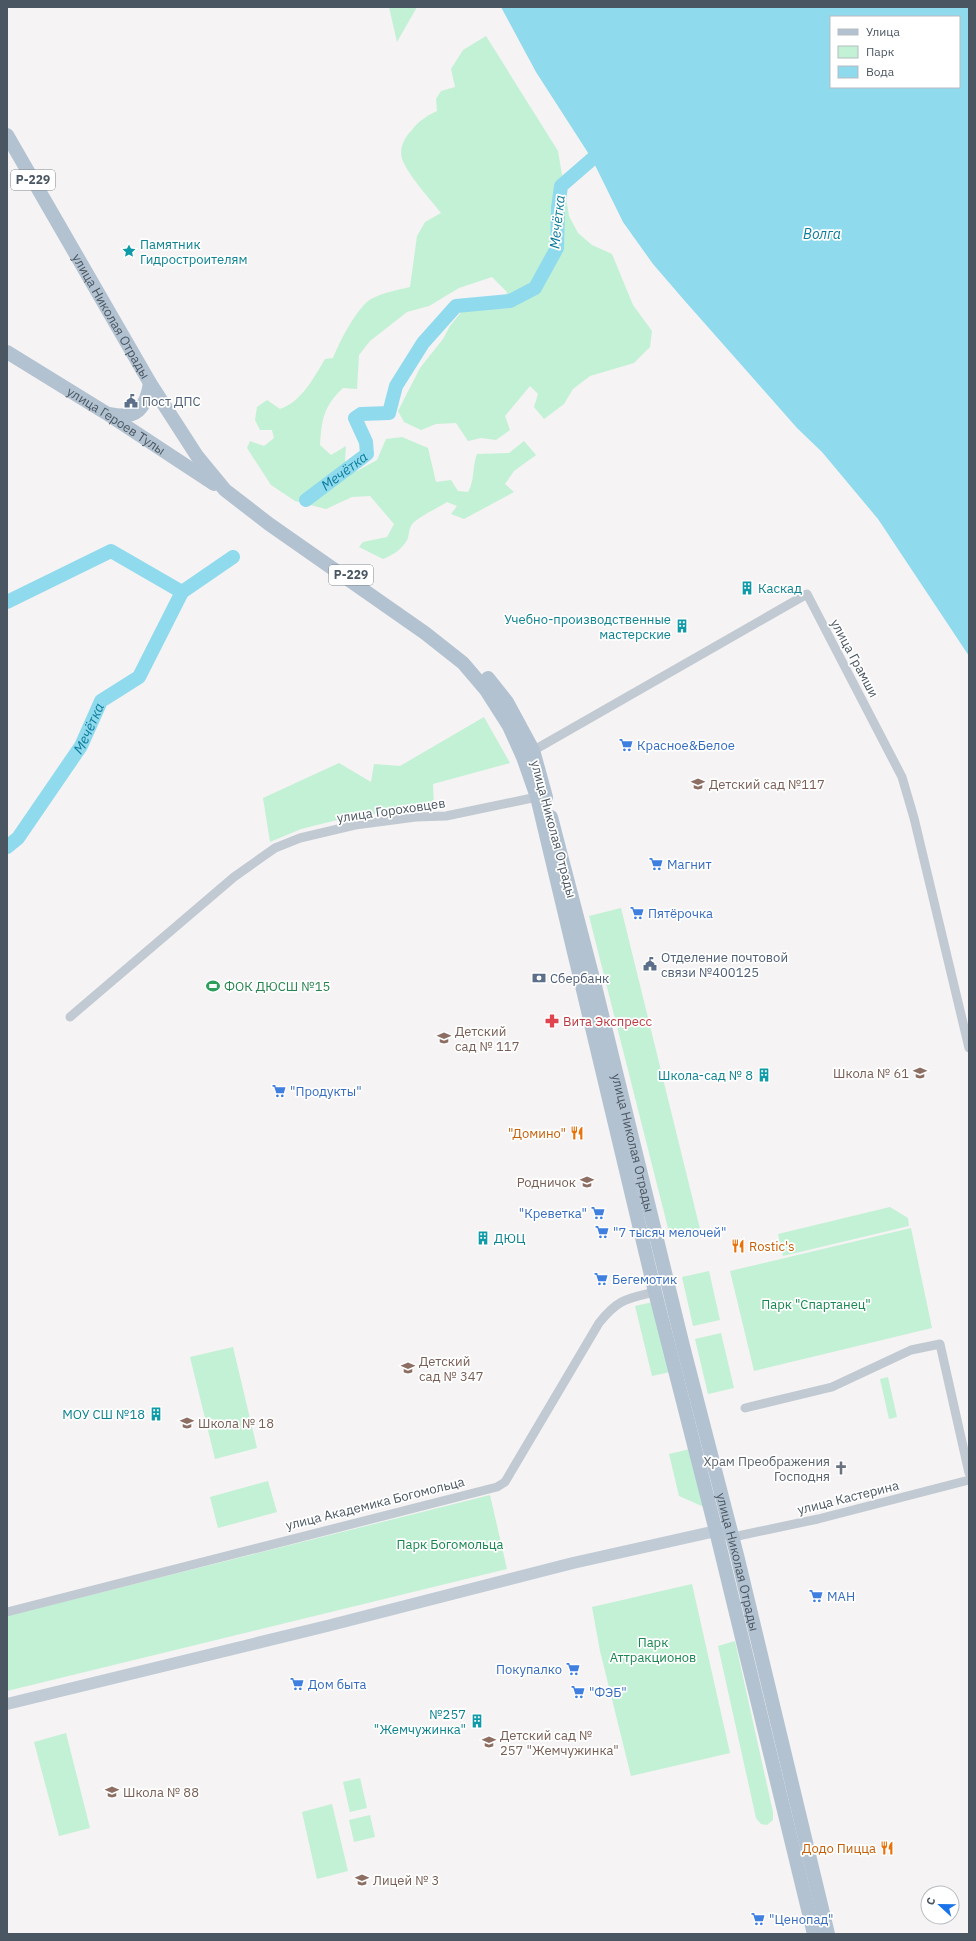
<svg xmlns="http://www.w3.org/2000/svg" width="976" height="1941" font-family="'IBM Plex Sans',sans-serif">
<rect width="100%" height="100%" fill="#f5f3f3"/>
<!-- green -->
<path fill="#c3f1d5" d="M389 7H417L397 42Z
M486 36 558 151 569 216 578 233 592 245 612 254 633 305 652 331 650 347 634 363 590 376 573 389 564 404 544 419 534 407 538 394 530 386 505 416 510 430 496 440 481 438 468 441 456 423 436 424 421 430 404 422 398 411 420 368 443 339 450 326 462 311 481 307H502L507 292 492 277 459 288 429 306 407 312 370 341 359 355 357 389 343 388C323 407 322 419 320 445L331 455 346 446 345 461 357 471 377 460 386 439 402 437 428 448 436 482 451 480 458 491 468 492C475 480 472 467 477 454L509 453 524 441 536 455 514 471 505 484 514 492 464 519 451 514 457 506 447 502C438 508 415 518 411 526 409 529 409 534 408 538 403 549 393 555 383 559L359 547 363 542 387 537 394 524 370 496 352 497 326 509 295 501 271 485 247 448 250 441 264 446 274 438 272 430H260L255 420 257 407 267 400 280 409C301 402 314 378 325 359L333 358C339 343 357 307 371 299 382 293 397 290 410 287L417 236 425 222 441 213C430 199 409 176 403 161 398 150 404 138 411 131 419 121 426 116 437 111L436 99 441 91 455 87 451 69 463 50Z
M484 717 510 763 433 784 434 808 353 816 301 829 270 842 263 798 339 763 371 782 374 764 400 766Z
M621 908 700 1229 670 1236 589 916Z
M890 1207 908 1218 909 1226 783 1256 778 1234Z
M911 1228 932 1328 754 1371 730 1271Z
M709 1271 720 1320 693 1326 682 1277Z
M653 1302 670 1372 652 1376 635 1306Z
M721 1333 734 1388 708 1394 695 1339Z
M233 1347 257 1448 215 1459 190 1357Z
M888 1377 897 1417 889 1419 880 1379Z
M690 1449 704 1507 679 1496 669 1454Z
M268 1481 277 1512 218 1528 210 1497Z
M490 1495 507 1569 7 1691V1616Z
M692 1584 730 1753 631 1776 600 1651 592 1607Z
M735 1641 773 1812V1820L767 1825 761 1824 756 1818 718 1646Z
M66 1733 90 1828 59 1836 34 1742Z
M360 1778 367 1808 350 1812 343 1782Z
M332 1804 348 1871 317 1879 302 1812Z
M370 1815 375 1837 354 1842 349 1820Z"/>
<!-- water -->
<path fill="#90daee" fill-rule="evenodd" d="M501 7H969V656L878 519 822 452 797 428 684 300 653 264 623 222 592 159 536 72ZM831 17H959V87H831Z"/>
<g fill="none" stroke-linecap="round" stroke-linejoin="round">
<!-- river -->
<g stroke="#90daee" stroke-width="14">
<path id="s1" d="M306 500 367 454 366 442 355 418 361 414 389 413 396 386 423 343 456 306 510 301 535 288 557 248 558 208 561 186 606 147"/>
<path d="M7 602 111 551 182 592"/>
<path id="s2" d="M7 847 18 838 81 746 101 701 139 677 182 592 233 557"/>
</g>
<!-- street -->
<path stroke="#c1cad2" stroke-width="9" d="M529 753 807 594 902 777 914 818 969 1048
M70 1017 234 877 275 848 300 838 355 825 416 817 446 816 537 797
M745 1408 832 1387 911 1350 940 1344 969 1473
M733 1537 818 1519 969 1480
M7 1612 497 1487 505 1482 599 1323C618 1299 626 1299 655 1292"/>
<!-- secondary -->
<path stroke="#c1cbd6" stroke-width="12" d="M7 1704 327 1626 573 1563 716 1531 724 1534"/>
<!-- primary -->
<g stroke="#b3c2d1" stroke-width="14">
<path id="s3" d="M7 135 150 383 197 456 225 490 269 524 425 633 463 663 486 690 509 726 523 757 537 797 655 1292 716 1531 814 1934"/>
<path id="s4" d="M7 352 106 413 214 484"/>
<path d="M110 414C137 420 146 408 150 383"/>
<path d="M488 678 507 702 533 750 546 797"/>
<path id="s5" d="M551 817 595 986 683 1346 737 1555 828 1934"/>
</g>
</g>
<!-- icons -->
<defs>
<g id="sight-bare" transform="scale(1.08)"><path d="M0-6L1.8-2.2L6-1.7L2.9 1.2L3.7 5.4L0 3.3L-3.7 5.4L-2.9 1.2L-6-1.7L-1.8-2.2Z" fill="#0f9aa8" stroke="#fff" stroke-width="2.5" paint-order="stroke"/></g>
<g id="civic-bare" transform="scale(1.08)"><path d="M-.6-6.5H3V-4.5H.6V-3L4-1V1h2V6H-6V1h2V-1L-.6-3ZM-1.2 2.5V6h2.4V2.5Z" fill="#5c6f8a" stroke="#fff" stroke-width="2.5" paint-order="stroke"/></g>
<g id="building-bare" transform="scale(1.08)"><path d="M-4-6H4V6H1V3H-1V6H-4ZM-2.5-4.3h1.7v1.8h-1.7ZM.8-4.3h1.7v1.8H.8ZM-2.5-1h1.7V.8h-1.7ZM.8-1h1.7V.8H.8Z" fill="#0f9aa8" stroke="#fff" stroke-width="2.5" paint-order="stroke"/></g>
<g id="supermarket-bare" transform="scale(1.08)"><path d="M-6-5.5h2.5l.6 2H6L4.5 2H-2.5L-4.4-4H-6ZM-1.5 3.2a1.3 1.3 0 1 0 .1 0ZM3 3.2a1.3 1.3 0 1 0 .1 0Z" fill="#3f7fe0" stroke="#fff" stroke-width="2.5" paint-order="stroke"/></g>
<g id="school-bare" transform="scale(1.08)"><path d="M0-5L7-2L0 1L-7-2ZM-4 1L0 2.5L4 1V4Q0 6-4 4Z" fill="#8d6e63" stroke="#fff" stroke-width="2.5" paint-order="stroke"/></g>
<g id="bank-bare" transform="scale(1.08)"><path d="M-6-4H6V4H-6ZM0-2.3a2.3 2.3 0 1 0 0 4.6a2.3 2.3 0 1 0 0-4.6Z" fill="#5c6f8a" stroke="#fff" stroke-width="2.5" paint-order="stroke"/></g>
<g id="stadium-bare" transform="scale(1.08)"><path d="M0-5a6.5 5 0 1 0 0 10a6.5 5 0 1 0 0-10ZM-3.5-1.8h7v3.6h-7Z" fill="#2e9e5b" stroke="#fff" stroke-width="2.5" paint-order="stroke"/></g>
<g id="pharmacy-bare" transform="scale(1.08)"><path d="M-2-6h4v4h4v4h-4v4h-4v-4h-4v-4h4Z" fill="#e0444e" stroke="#fff" stroke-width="2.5" paint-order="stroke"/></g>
<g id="restaurant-bare" transform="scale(1.08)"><path d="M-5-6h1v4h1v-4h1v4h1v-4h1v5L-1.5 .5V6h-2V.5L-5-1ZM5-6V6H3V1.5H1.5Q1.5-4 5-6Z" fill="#e8710a" stroke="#fff" stroke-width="2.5" paint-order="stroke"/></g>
<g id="church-bare" transform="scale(1.08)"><path d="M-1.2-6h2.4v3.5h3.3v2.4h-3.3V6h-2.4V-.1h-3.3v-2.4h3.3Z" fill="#6b7280" stroke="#fff" stroke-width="2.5" paint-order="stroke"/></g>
</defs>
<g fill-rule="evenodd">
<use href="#sight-bare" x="129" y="251"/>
<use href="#civic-bare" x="131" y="401"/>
<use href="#building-bare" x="747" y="588"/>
<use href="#building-bare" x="682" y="626"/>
<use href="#supermarket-bare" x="626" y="745"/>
<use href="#school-bare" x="698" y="784"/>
<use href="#supermarket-bare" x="656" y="864"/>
<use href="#supermarket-bare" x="637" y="913"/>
<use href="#civic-bare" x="650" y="964"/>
<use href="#bank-bare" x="539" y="978"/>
<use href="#stadium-bare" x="213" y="986"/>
<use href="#pharmacy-bare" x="552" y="1021"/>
<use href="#school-bare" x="444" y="1038"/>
<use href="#school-bare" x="920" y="1073"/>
<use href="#building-bare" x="764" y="1075"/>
<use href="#supermarket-bare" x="279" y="1091"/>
<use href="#restaurant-bare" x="577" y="1133"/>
<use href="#school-bare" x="587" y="1182"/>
<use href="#supermarket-bare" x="598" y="1213"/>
<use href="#supermarket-bare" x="602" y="1232"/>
<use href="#building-bare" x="483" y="1238"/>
<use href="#restaurant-bare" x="738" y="1246"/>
<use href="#supermarket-bare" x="601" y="1279"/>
<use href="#school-bare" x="408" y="1368"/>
<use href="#building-bare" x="156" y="1414"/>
<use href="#school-bare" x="187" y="1423"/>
<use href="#church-bare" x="841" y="1468"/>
<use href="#supermarket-bare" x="816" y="1596"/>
<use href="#supermarket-bare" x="573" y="1669"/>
<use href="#supermarket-bare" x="297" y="1684"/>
<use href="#supermarket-bare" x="578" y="1692"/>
<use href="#building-bare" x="477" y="1721"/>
<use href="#school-bare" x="489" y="1742"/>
<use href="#school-bare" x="112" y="1792"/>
<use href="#restaurant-bare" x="887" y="1848"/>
<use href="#school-bare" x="362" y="1880"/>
<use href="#supermarket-bare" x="758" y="1919"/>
</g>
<g text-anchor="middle" stroke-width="3.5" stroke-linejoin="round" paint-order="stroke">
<!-- shield labels -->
<g fill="#fff" stroke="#808990" stroke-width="1">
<rect x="11" y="170" width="44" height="20" rx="3"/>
<rect x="329" y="565" width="44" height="20" rx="3"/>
</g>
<g font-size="12" font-weight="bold" fill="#4a5661">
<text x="33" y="184">Р-229</text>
<text x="351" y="579">Р-229</text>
</g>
<!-- culture labels -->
<g font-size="13" fill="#0d838f" stroke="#fff" text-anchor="end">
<text x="140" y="249" text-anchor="start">Памятник<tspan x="140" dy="15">Гидростроителям</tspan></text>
<text x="758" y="593" text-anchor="start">Каскад</text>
<text x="671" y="624">Учебно-производственные<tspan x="671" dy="15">мастерские</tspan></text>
<text x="753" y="1080">Школа-сад № 8</text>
<text x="494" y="1243" text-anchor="start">ДЮЦ</text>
<text x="145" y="1419">МОУ СШ №18</text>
<text x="466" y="1719">№257<tspan x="466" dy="15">"Жемчужинка"</tspan></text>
</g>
<!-- street labels -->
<g font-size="13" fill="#4a5661" stroke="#fff">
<text dy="5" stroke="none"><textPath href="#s3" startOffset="209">улица Николая Отрады</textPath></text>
<text dy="5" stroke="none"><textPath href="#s4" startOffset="129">улица Героев Тулы</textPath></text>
<text transform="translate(855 658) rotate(62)" y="5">улица Грамши</text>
<text transform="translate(391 810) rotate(-8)" y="5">улица Гороховцев</text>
<text transform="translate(554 829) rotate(75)" y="5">улица Николая Отрады</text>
<text dy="5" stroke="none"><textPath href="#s5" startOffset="336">улица Николая Отрады</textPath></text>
<text transform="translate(848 1497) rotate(-14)" y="5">улица Кастерина</text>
<text transform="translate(375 1503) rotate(-14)" y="5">улица Академика Богомольца</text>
<text dy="5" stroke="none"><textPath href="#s5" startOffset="768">улица Николая Отрады</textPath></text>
</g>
<!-- service labels -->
<g font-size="13" fill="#4e5e75" stroke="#fff" text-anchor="start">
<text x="142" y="406">Пост ДПС</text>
<text x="661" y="962">Отделение почтовой<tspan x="661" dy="15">связи №400125</tspan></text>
<text x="550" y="983">Сбербанк</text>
</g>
<!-- shop labels -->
<g font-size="13" fill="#366cbe" stroke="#fff" text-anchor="start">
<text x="637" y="750">Красное&amp;Белое</text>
<text x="667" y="869">Магнит</text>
<text x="648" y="918">Пятёрочка</text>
<text x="290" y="1096">"Продукты"</text>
<text x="587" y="1218" text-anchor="end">"Креветка"</text>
<text x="613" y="1237">"7 тысяч мелочей"</text>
<text x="612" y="1284">Бегемотик</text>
<text x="827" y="1601">МАН</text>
<text x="562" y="1674" text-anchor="end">Покупалко</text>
<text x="308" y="1689">Дом быта</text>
<text x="589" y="1697">"ФЭБ"</text>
<text x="769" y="1924">"Ценопад"</text>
</g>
<!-- education labels -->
<g font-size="13" fill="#785e54" stroke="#fff" text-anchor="start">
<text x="709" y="789">Детский сад №117</text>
<text x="455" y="1036">Детский<tspan x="455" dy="15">сад № 117</tspan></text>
<text x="909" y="1078" text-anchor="end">Школа № 61</text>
<text x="576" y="1187" text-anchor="end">Родничок</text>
<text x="419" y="1366">Детский<tspan x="419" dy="15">сад № 347</tspan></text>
<text x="198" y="1428">Школа № 18</text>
<text x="500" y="1740">Детский сад №<tspan x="500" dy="15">257 "Жемчужинка"</tspan></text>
<text x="123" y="1797">Школа № 88</text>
<text x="373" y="1885">Лицей № 3</text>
</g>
<!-- leisure labels -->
<g font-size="13" fill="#27864d" stroke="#fff" text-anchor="start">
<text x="224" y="991">ФОК ДЮСШ №15</text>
</g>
<!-- health labels -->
<g font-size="13" fill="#be3a42" stroke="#fff" text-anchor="start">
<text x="563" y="1026">Вита Экспресс</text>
</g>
<!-- food labels -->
<g font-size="13" fill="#c56008" stroke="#fff" text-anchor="end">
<text x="566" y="1138">"Домино"</text>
<text x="749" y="1251" text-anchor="start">Rostic's</text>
<text x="876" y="1853">Додо Пицца</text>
</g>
<!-- park labels -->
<g font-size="13" fill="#17864f" stroke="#fff">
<text x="816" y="1309">Парк "Спартанец"</text>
<text x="450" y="1549">Парк Богомольца</text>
<text x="653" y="1647">Парк<tspan x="653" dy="15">Аттракционов</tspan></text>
</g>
<!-- worship labels -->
<g font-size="13" fill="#5b616d" stroke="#fff" text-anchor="end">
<text x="830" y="1466">Храм Преображения<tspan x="830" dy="15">Господня</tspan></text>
</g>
<!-- water labels -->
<g font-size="14" font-style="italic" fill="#0c7c9b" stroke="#fff">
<text transform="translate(557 222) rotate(-84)" y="5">Мечётка</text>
<text x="822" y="239">Волга</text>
<text dy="5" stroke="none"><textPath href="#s1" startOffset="48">Мечётка</textPath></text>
<text dy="5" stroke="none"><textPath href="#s2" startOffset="145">Мечётка</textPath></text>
</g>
</g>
<!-- border -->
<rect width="976" height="1941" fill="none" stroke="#4a5661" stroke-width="16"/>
<!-- legend -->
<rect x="830" y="16" width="130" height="72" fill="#ffffff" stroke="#b7bbc0"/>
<rect x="838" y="29" width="20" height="6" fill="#b3c2d1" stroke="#b7bbc0"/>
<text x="866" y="36" font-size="12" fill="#4a5661">Улица</text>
<rect x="838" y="46" width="20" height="12" fill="#c3f1d5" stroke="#b7bbc0"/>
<text x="866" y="56" font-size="12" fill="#4a5661">Парк</text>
<rect x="838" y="66" width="20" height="12" fill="#90daee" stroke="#b7bbc0"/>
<text x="866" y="76" font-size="12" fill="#4a5661">Вода</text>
<!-- north arrow -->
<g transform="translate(940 1905) rotate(292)"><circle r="19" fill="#ffffff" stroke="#b7bbc0"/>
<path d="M0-3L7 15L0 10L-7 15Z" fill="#1a73e8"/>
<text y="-6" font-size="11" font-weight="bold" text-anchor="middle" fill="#4a5661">С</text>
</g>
</svg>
